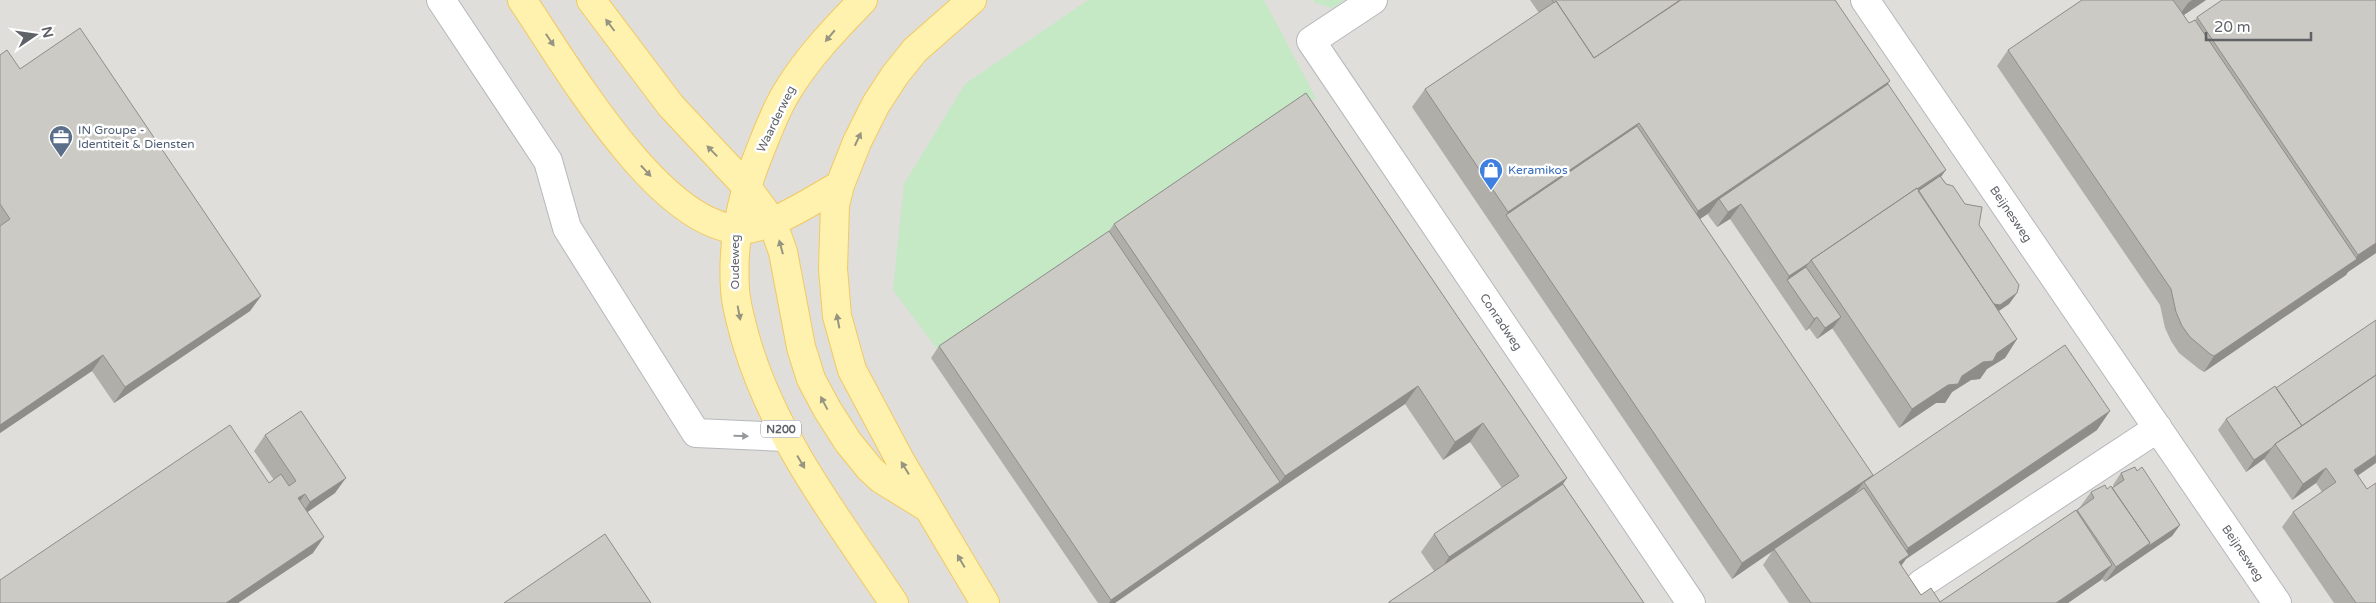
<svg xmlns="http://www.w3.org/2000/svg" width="2376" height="603" font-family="'Varela Round',sans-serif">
<rect width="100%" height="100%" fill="#f1efe8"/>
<!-- industrial -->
<path fill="#e0deda" d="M0 0H2376V603H0Z"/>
<!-- green -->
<path fill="#c5e8c5" d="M1088 0H1264L1316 98 940 353 893 290 904 184 965 84Z
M1313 0H1344L1333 8 1315 3Z"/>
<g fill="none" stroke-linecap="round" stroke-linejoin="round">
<!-- minor casing -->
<g stroke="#b5b8bc" stroke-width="30">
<path id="minor" d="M441 0 548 161 567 228 696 433 785 437
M1373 0 1311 41 1691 603
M1865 0 2277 603
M1921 584 2158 428"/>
</g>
<!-- major casing -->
<g stroke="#f2c960" stroke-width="30">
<path id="major" d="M522 0C565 63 655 221 736 229 765 233 814 199 840 185
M591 0 671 106 746 186 772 221 783 252 801 347 811 379 827 409 848 442 870 469 881 479 925 506
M863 0C836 28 808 57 788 90 775 110 767 134 758 156 741 198 732 242 735 289 736 307 742 326 747 344 776 440 839 521 894 603
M972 0 915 50 895 75 876 104 857 142 840 185 835 205 833 269 837 316 852 370 901 462 985 603"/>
</g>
<!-- minor -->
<use href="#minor" stroke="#fff" stroke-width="28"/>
<!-- major -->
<use href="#major" stroke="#fff2af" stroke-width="28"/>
</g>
<!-- wall -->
<path fill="#afaea9" d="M1530 0H1835L1888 84 1941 177 1979 225 2017 293 2009 304 1999 311 2017 339 2005 358 1987 369 1980 379 1971 380 1952 392 1945 403H1936L1899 428 1832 328 1817 339 1809 328 1806 331 1730 219 1717 227 1708 215 1709 213 1700 219 1872 476 2097 430 1906 559 1901 566 1921 595 1940 602 2076 511 2080 507 2091 492 2107 489 2114 487 2113 485 2121 473 2137 471 2180 525 2172 536 2105 582 2102 579 2101 580 2068 603H1789L1763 565 1773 550 1732 579 1412 107 1425 89 1539 13Z
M2082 0H2206L2184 15 2189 23 2195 20 2197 17 2376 0V253L2348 272 2346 275 2204 372 2199 369 2179 353 2171 341 2165 328 2160 305 1997 66 2008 50Z
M0 55 20 69 261 296 250 311 114 403 92 371 0 433Z
M1306 93 1567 478 1563 484 1644 603H1388L1434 571 1421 552 1434 534 1502 488 1470 442 1443 460 1405 404 1272 494 1115 603H1098L931 358 939 346 1109 231 1114 224Z
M2276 388 2357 476 2376 603H2334L2282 527 2293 512 2322 492 2316 483 2292 500 2264 459 2246 472 2218 430 2226 419Z
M265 435 335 493 307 512 313 553 238 603H0L269 483 274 480 254 451Z"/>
<!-- shaded-wall -->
<path fill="#8f8d8a" d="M2192 0H2206L2175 21 2188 3Z
M1890 81 1877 99 1719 199 1709 213 1685 229 1698 211Z
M1639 123 1626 142 1506 215 1508 212Z
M1946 170 1935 185 1812 261Z
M1741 204 1730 219 1717 227 1728 212Z
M2376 243V253L2348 272 2346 275 2204 372 2214 356 2354 261 2358 255Z
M1809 263 1798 278 1787 280 1789 276Z
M2017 293 2009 304 1991 316 1987 307Z
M261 296 250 311 114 403 125 387Z
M1817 317 1809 328 1806 331 1814 319Z
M1841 317 1833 328 1817 339 1825 328Z
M2017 339 2005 358 1987 369 1980 379 1971 380 1952 392 1945 403H1936L1899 428 1912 409Z
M103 355 92 371 0 433V425Z
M1418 386 1405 404 1272 494 1115 603H1109L1111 600 1280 482 1285 476Z
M2110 411 2097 430 1906 559 1898 570 1888 577 1908 548Z
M1483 423 1470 442 1443 460 1455 442Z
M2272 448 2264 459 2246 472 2254 460Z
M2376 455V463L2343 486 2354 470Z
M2326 468 2316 483 2292 500 2303 484Z
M1873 475 1864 482 1853 496 1732 579 1742 563Z
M346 478 335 493 299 518 310 502Z
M1567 478 1554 496 1437 575 1449 557Z
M305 494 294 509 298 498Z
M2180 525 2172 536 2105 582 2116 567 2150 543Z
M324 537 313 553 238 603H226Z
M2112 565 2101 580 2068 603H2056Z"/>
<!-- building -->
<path fill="#cccac5" stroke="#8f8d8a" d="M1552 0H1680L1594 58 1556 1 1554 3Z
M1681 0H1835L1890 81 1698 211 1639 123 1508 212 1425 89 1556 1 1594 58Z
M2082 0H2173L2189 23 2195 20 2357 259 2214 356 2210 354 2190 337 2182 326 2176 312 2171 289 2008 50Z
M2222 0H2376V243L2358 255 2197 17Z
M80 28 261 296 125 387 103 355 0 425V226L10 219 0 204V55L7 50 20 69Z
M1888 84 1946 170 1917 189V188L1811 260 1809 263 1789 276 1741 204 1728 212 1719 199Z
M1306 93 1567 478 1449 557 1434 534 1519 476 1483 423 1455 442 1418 386 1285 476 1114 224Z
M1637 126 1873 475 1742 563 1506 215Z
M1940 176 1946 184 1953 186 1965 204 1982 207 1979 225 2019 285 2017 293 2000 305 1994 304 1918 191Z
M1917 188 2017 339 1997 353 1993 361 1983 362 1962 376 1958 384 1948 385 1912 409 1811 260Z
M1109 231 1280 482 1111 600 939 346Z
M1806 267 1841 317 1825 328 1817 317 1814 319 1787 280Z
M2376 320V375L2302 426 2276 388Z
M2065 345 2110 411 1908 548 1864 482Z
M2376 375V455L2354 470 2367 489 2376 483V603H2356L2293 512 2336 482 2326 468 2303 484 2275 444Z
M2275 386 2302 426 2275 444 2272 448 2254 460 2226 419Z
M301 411 346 478 310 502 305 494 298 498 324 537 226 603H0V580L230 425 269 483 281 474 289 486 296 481 265 435Z
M2135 467 2137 471 2142 467 2180 525 2147 547 2150 543 2112 488 2124 480 2121 473Z
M1563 484 1644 603H1389V602Z
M2105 485 2107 489 2111 486 2150 543 2116 567 2077 510 2094 498 2091 492Z
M1864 488 1909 555 1899 562 1921 595 1931 588 1940 602 2076 510 2112 565 2056 603H1811L1774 549Z
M605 534 651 603H504Z"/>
<!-- one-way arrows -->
<defs><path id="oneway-solid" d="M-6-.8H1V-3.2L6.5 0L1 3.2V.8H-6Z" transform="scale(1.25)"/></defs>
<g fill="#979581">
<use href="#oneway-solid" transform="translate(610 25) rotate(-127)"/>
<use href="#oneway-solid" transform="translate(830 36) rotate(130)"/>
<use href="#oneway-solid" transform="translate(550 40) rotate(56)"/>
<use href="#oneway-solid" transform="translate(858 139) rotate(-65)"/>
<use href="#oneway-solid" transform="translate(712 151) rotate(-134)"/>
<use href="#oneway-solid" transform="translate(646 171) rotate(47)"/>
<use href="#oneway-solid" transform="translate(781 247) rotate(-105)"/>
<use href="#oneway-solid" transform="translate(739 313) rotate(79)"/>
<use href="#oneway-solid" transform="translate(838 321) rotate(-101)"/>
<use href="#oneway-solid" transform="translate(824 403) rotate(-118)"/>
<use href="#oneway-solid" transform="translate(801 462) rotate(59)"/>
<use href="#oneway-solid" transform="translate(905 468) rotate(-122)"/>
<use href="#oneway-solid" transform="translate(961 561) rotate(-120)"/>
</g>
<use fill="#979a9d" href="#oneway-solid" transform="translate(741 436) rotate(1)"/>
<!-- icons -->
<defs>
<g id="office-pin" transform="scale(1.25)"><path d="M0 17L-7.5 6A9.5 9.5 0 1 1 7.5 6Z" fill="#5c6f8a" stroke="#fff"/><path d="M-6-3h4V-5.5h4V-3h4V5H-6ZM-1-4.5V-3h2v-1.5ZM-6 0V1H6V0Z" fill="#fff"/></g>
<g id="shop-pin" transform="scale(1.25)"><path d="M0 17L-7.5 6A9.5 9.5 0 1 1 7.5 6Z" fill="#3f7fe0" stroke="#fff"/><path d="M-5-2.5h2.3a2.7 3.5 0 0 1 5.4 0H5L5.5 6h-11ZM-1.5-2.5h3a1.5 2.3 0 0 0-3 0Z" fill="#fff"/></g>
</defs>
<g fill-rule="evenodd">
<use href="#office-pin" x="61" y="137"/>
<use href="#shop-pin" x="1491" y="170"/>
</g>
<g text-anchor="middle" stroke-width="5" stroke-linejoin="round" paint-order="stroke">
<!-- shield labels -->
<rect fill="#fff" stroke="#8f9295" stroke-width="1" x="761" y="420.5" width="40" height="17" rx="4"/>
<g font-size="11" font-weight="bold" fill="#5f6368">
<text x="781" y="433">N200</text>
</g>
<!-- street labels -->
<g font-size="12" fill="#5f6368" stroke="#fff">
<text transform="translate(776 119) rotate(-64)" y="4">Waarderweg</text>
<text transform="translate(2011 214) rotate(56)" y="4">Beijnesweg</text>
<text transform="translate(735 262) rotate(-90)" y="4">Oudeweg</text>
<text transform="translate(1501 322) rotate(56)" y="4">Conradweg</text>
<text transform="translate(2243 553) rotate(56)" y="4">Beijnesweg</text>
</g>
<!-- service labels -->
<g font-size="12" fill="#4e5e75" stroke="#fff" text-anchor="start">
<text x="78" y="134">IN Groupe -<tspan x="78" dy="14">Identiteit &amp; Diensten</tspan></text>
</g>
<!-- shop labels -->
<g font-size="12" fill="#366cbe" stroke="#fff" text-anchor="start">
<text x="1508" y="174">Keramikos</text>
</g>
</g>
<!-- north arrow -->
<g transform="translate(35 35) rotate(77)" stroke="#ffffff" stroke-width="4" paint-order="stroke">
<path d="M0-4L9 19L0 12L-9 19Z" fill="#5f6368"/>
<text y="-8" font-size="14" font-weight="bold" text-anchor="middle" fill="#5f6368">N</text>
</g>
<!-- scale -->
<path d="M2206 32v8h105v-8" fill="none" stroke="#5f6368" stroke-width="2.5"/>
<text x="2214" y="32" font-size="15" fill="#5f6368" stroke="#ffffff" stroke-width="4" paint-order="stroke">20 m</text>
</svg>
